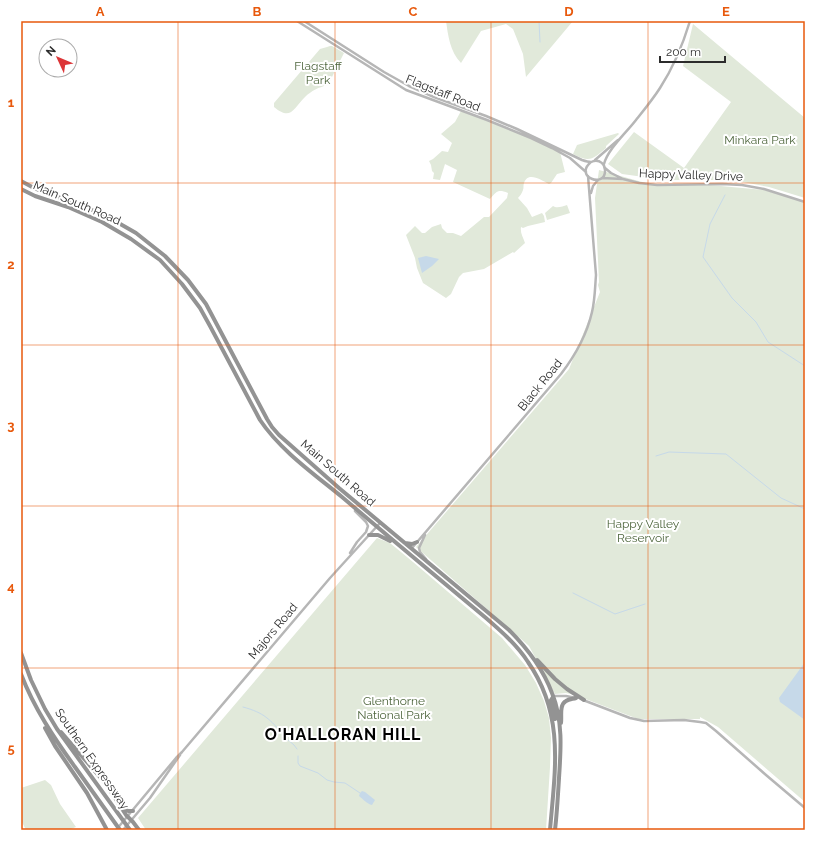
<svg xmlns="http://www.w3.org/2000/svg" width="826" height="851" font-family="Raleway,sans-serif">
<rect width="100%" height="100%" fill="#fff"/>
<!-- green -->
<path fill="#e1e9da" d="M446 21H573L526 77 523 54 513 29 506 24 481 31 461 63C450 52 448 35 446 21Z
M693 24 805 118V198L769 187 732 180H666L622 174 608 164 634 132 684 168 731 102 683 66Z
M330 46H332L344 53 328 85C319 87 311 91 305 97 293 109 291 121 274 107V103L320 49 327 47Z
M461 111 514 131 560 152 565 172 557 174 551 183 549 184C541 180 528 171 524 183 523 185 524 188 523 190 522 193 520 196 518 198L527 208 532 217 542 213 544 216 545 222 528 226 523 228 521 227C520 233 523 237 525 243L514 253 513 252 484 269 463 273 459 277 451 294 446 298 423 283 417 268 415 258 406 235 415 226 422 233H425L432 227 441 224 442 228 447 233H453L461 236 484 217H489L507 198 508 193C498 189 497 191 490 199L453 182 457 170 445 164 440 180 433 179 434 173 432 171 431 165 429 161 433 159 442 151 448 152 452 143 441 134 455 122Z
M618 133 619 134 606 146V148C593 159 590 163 573 154L577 145Z
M599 170 653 185H710L764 190 805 202V802L718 727 700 717V719H638L575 695 566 693 555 694 529 646 416 547 569 369 600 292 598 285 599 282 595 198Z
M567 205 570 213 547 220 545 213 553 206C557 209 563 206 567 205Z
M377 538 390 543 413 562 502 638 525 665 536 683 544 701 549 718 551 738 550 767 546 830H146L138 818Z
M45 780 51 785 60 804 76 827 68 830H26L21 820V788Z"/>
<!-- water -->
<path fill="#c6d9e9" d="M426 256 439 259 432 266 422 273 418 258Z
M805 662V720L780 702 779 698Z
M362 791 365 792 375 800 372 805C367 804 363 799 359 796L360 793Z"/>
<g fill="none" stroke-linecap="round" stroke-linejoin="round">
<!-- stream -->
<path stroke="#c6d9e9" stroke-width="1" d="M539 21 540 42
M725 195 710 224 703 257 732 298 756 322 768 342 805 366
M656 456 669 452 726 454 781 498 805 509
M573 593 615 614 645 604
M243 707C265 713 269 719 284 735
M287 739 294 745 297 749
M298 756V763L300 766 318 773 327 780 334 782 345 783 360 793"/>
<!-- secondary -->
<path stroke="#b6b6b6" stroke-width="2.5" d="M297 21 406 90 487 120 531 138 552 148 570 158 586 172
M304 21 384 72 409 86 434 97 486 116 517 129 582 160C585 161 589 162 591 162 592 162 593 161 594 161 600 160 605 164 605 170 606 189 573 177 591 162
M595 160 618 140
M604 164C608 149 626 133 636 120 644 110 653 99 660 88 673 68 683 44 690 21
M605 168 611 173 623 179
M602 178 623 179 639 183 657 185 722 184 742 185 764 189 805 202
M591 193 593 186 598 180
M425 535 419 548 420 552 426 559
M412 548 561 374C574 357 587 334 592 312 595 300 595 287 596 275L588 176
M350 553 357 542 366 532 368 526 366 522 355 511
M553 696H566L576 698
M583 700 630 718 644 721 684 720 700 722 706 723 716 731 766 775 805 808
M116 830 176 758 182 752 330 578 380 523
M123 830 150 798 180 755"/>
<!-- highway -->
<path stroke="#939393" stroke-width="4" d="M21 181 34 188 88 208 115 221 136 233 165 256 188 280 206 304 267 419 272 427 279 435 339 488 509 630C527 648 543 669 552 693 563 720 561 749 559 778 558 795 557 813 555 830
M21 189 35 196 68 207 102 222 131 239 160 260 182 284 200 308 210 326 260 420C280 450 314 474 342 497 390 538 438 578 486 618 501 631 517 645 528 662 565 715 555 770 550 830
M369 535H378L390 541
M405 543 412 544 417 542
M21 653 31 680 45 709 57 729 130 830
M537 660 555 679 567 689 584 700
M21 674C34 708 54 738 75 767 90 788 105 809 120 830
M553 697 551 700 555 719
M561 723C562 716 559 705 566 701 569 699 573 699 576 698
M45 728 55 746 87 793 107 830
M61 732 106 784 126 815 133 822 139 830
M123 807 128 811H133"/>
</g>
<!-- grid -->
<path fill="none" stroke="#e8590c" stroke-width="1" stroke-opacity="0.55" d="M178 21V830M335 21V830M491 21V830M648 21V830M21 183H805M21 345H805M21 506H805M21 668H805"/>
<g text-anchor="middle" stroke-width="4" stroke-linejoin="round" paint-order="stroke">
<!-- park labels -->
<g font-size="12" fill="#4d653c" stroke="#fff">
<text x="318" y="70">Flagstaff<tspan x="318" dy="14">Park</tspan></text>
<text x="760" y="144">Minkara Park</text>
<text x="643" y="528">Happy Valley<tspan x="643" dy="14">Reservoir</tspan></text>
<text x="394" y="705">Glenthorne<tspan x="394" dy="14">National Park</tspan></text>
</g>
<!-- street labels -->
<g font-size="12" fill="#2c2c2c" stroke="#fff">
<text transform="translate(443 93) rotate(22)" y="4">Flagstaff Road</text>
<text transform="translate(691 175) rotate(2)" y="4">Happy Valley Drive</text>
<text transform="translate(77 203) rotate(23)" y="4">Main South Road</text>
<text transform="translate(540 385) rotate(-51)" y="4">Black Road</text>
<text transform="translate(338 473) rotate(41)" y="4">Main South Road</text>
<text transform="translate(273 631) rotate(-50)" y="4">Majors Road</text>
<text transform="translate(92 759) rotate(55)" y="4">Southern Expressway</text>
</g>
<!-- district labels -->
<g font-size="16" font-weight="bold" letter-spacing="1" fill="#000" stroke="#fff">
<text x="343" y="740">O'HALLORAN HILL</text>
</g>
</g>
<!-- border -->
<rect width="826" height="851" fill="none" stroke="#ffffff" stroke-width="44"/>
<!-- north arrow -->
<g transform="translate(58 58) rotate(314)"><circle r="19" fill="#ffffff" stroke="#ababab"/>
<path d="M0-3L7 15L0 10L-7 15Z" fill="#dc3537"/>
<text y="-6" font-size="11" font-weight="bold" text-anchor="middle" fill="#2c2c2c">N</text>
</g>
<!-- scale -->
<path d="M660 56v6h65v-6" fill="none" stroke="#2c2c2c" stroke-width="2"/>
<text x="666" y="56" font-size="12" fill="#2c2c2c" stroke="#ffffff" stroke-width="3" paint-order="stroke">200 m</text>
<rect x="22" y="22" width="782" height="807" fill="none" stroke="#e8590c" stroke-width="1.5"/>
<g font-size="13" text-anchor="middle" font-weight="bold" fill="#e8590c">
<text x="100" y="16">A</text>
<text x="257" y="16">B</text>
<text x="413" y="16">C</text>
<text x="569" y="16">D</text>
<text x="726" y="16">E</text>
<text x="11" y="107">1</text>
<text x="11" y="269">2</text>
<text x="11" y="430">3</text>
<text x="11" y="591">4</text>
<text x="11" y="753">5</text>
</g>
</svg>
